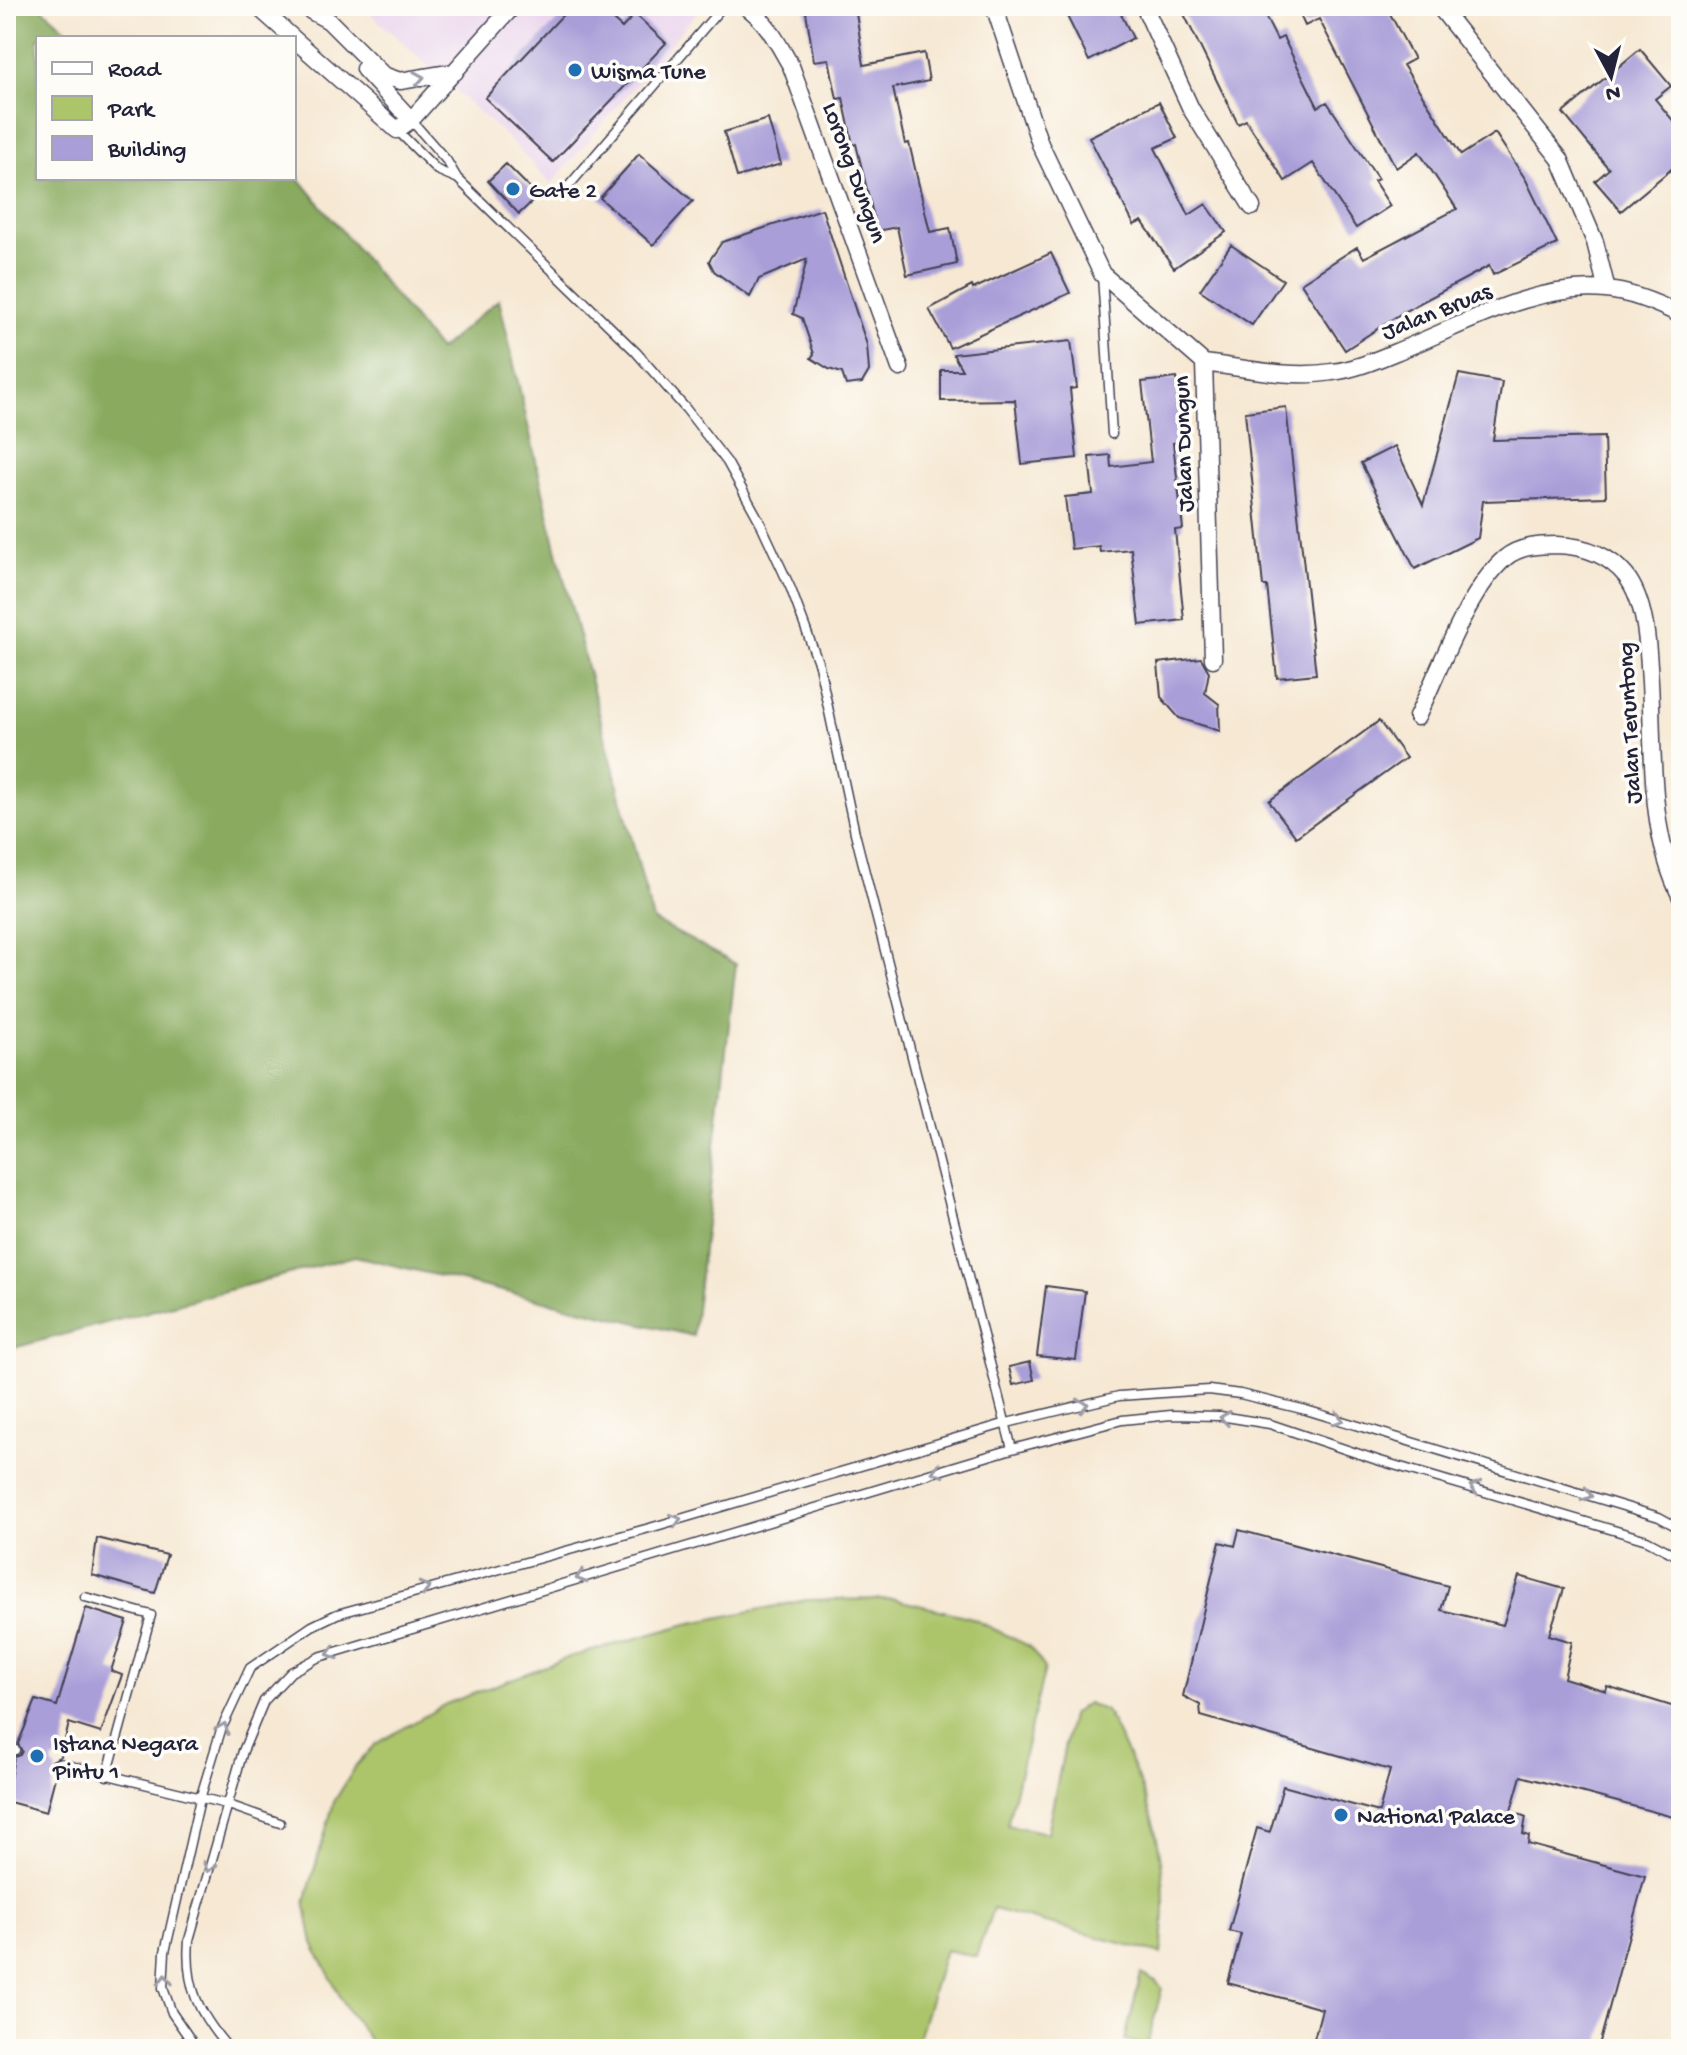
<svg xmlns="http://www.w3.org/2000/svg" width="1687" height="2055" font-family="'Gochi Hand',sans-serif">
<rect width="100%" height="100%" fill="#fdfcf7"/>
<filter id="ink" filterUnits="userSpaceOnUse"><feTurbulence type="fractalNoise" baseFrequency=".0125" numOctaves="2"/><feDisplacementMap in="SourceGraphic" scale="16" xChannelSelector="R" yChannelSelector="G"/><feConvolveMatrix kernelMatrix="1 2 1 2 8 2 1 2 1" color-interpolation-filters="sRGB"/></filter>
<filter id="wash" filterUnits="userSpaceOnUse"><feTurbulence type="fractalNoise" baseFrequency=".006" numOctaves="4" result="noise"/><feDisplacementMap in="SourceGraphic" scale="32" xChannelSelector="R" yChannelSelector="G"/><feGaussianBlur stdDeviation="1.8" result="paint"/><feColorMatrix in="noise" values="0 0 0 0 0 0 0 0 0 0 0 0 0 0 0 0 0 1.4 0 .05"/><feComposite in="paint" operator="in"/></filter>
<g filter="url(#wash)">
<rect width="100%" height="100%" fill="#f6e8d3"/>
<!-- built -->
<path fill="#e9d2ed" d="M362 6H694L699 10 551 184 512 142Z"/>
<!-- green -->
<path fill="#acc56b" stroke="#677453" stroke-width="2" d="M893 1599 969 1617 1029 1646 1045 1668 1007 1825 1047 1833 1071 1715 1087 1703 1106 1711C1150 1797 1173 1855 1161 1954L993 1909 976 1956 945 1950 915 2049H376L346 2008 313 1943 305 1902 334 1802 356 1766 376 1744 446 1704 567 1658 687 1624 806 1600Z
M1141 1974 1156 1981 1162 1988 1147 2046 1125 2040Z"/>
<!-- forest -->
<path fill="#89aa5f" stroke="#56664d" stroke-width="2" d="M6 6H40L76 38H38V178H294V172L439 350 499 299 556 548 653 920 736 964 693 1336 355 1256 6 1350Z"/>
<g id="blocks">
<!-- building -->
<path fill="#a99ed8" d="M571 6H582L595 19 603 11 622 28 635 14 666 43 553 162 485 98Z
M805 6H855L864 65 924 53 929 81 893 88 905 144 909 143 930 232 950 228 957 264 907 275 897 227 877 231 856 144 853 145 843 98 837 99 829 59 814 61Z
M1062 6H1117L1133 38 1089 61Z
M1180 6H1260L1277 40 1283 37 1318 107 1327 102 1378 179 1374 181 1390 206 1356 228 1313 163 1285 181 1246 120 1238 124Z
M1296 6H1386L1414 59 1403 65 1461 155 1495 133 1526 180 1557 244 1493 275 1489 266 1403 312 1345 350 1301 283 1357 247 1364 258 1457 209 1419 152 1396 168 1319 19 1305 26Z
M1640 49 1671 86 1655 99 1681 130V161L1621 211 1595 181 1609 169 1563 113Z
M1159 102 1177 138 1155 148 1189 215 1206 204 1226 232 1174 268 1142 221 1134 225 1089 137Z
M768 119 781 164 737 177 724 132Z
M639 154 693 201 653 245 600 198Z
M506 164 538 196 519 214 488 181Z
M822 209 867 345 869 371 862 383 846 385 842 373 829 369 811 358 814 354 802 318 793 314 807 259 759 279 750 297 714 271 709 261 722 242Z
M1231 245 1283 280 1252 325 1200 290Z
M1051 253 1070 293 950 348 929 309 972 286 973 289Z
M1071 341 1077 388 1070 389 1077 458 1022 464 1015 400 941 401V370H962L953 354Z
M1459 374 1502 382 1493 440 1604 437 1606 497 1483 501 1478 538 1415 569 1361 463 1395 446 1423 505Z
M1177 378 1184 442 1173 443 1183 529 1175 530 1184 620 1140 625 1131 549 1100 552 1099 546 1071 549 1065 497 1093 494 1089 457 1110 455 1111 467 1151 462 1142 382Z
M1286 407 1316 674 1277 678 1267 586H1263L1245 412Z
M1201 658 1209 672 1205 693 1219 704 1220 731 1179 718 1161 697 1158 663Z
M1379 721 1406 758 1296 837 1269 801Z
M1046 1286 1085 1291 1076 1360 1037 1356Z
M1030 1362 1034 1380 1013 1385 1009 1367Z
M1239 1530 1448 1586 1441 1610 1503 1625 1519 1576 1564 1589 1549 1635 1572 1642 1564 1678 1606 1691 1607 1686 1681 1709V1785L1673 1817 1521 1776 1511 1811 1526 1817 1523 1834 1529 1836 1528 1844 1645 1876 1598 2049H1325L1312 2046 1322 2009 1228 1983 1241 1934 1229 1931 1257 1828 1270 1832 1283 1786 1379 1812 1390 1770 1201 1716 1200 1705 1183 1696 1220 1542 1235 1546Z
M97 1538 167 1555 155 1593 92 1575Z
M86 1608 127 1621 111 1671 122 1675 101 1733 69 1723 61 1756 52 1761 53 1766 57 1770 46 1812 6 1801 14 1757 20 1755 22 1751 18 1744 36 1700 57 1706Z"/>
</g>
</g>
<g filter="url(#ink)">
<use href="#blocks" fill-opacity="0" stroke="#424052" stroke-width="2"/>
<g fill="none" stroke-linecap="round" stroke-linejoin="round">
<!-- service casing -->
<g stroke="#424052" stroke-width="11">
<path id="service" d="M411 120 447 161 457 178 636 352 686 409 727 462 759 520 791 589 819 665 855 833 1012 1449
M397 130 437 170 456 178
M567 188 723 6
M1102 275 1112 434
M85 1597 151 1615 107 1776
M6 1748 15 1750
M59 1763 226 1804 280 1823
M197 2049 172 2013 163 1988 165 1952 200 1799 221 1730 250 1668 312 1626 337 1614 653 1527 1007 1423 1119 1396 1176 1392 1209 1390 1240 1394 1306 1410 1659 1517 1681 1529
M229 2049C199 2014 185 1987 189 1940L243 1751 264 1701 291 1672 319 1657 1012 1449 1122 1420 1171 1415 1220 1416 1270 1424 1377 1460 1647 1540 1681 1558"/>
</g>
<!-- minor casing -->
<g stroke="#424052" stroke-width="19">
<path id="minor" d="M257 6 293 38
M745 6C767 20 778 44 791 66L900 368
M994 6 1040 144 1102 274 1204 363 1213 659
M1144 6 1191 109 1252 207
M1439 6 1560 159 1595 242 1607 290
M1673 6 1681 14
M311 11 329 21 383 75 400 81 455 72
M294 39 397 130 411 120 513 6
M364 69 411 120
M1204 363C1246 368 1291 379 1332 372 1358 369 1383 357 1408 347 1469 322 1537 283 1606 290 1630 292 1659 304 1681 315
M1417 717C1439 671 1468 590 1505 558 1519 546 1540 545 1557 545 1584 546 1609 555 1626 576 1647 603 1648 650 1650 682 1654 752 1648 832 1681 897"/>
</g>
<!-- service -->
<use href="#service" stroke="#fff" stroke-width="8"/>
<!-- minor -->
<use href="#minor" stroke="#fff" stroke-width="16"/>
</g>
<!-- one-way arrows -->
<defs><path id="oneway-chevron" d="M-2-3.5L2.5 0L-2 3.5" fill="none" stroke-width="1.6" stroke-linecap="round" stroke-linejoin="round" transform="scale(2)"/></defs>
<g stroke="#9c9ca7">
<use href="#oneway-chevron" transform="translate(419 78) rotate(-9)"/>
<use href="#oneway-chevron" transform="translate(1083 1405) rotate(-13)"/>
<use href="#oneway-chevron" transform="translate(1225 1418) rotate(-173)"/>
<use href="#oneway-chevron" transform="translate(1338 1419) rotate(16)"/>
<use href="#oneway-chevron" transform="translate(937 1471) rotate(164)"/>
<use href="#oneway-chevron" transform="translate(1475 1487) rotate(-164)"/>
<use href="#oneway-chevron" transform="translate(1587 1495) rotate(17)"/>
<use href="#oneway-chevron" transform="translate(676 1520) rotate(-16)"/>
<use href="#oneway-chevron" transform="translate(581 1577) rotate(163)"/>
<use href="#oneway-chevron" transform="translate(425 1588) rotate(-15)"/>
<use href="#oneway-chevron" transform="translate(332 1653) rotate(163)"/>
<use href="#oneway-chevron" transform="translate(223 1728) rotate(-68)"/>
<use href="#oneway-chevron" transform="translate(209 1867) rotate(105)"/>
<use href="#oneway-chevron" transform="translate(165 1980) rotate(-92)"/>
</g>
</g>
<!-- markers -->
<g fill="#1f6fb2" stroke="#fdfcf7" stroke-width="3">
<circle cx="575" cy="70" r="8"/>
<circle cx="513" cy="189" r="8"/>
<circle cx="37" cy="1756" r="8"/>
<circle cx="1341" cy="1815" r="8"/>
</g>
<g text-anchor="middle" stroke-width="7" stroke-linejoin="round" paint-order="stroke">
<!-- poi labels -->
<g font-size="24" fill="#22223b" stroke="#fdfcf7" text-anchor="start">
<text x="591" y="78">Wisma Tune</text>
<text x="529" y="197">Gate 2</text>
<text x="53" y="1750">Istana Negara<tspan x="53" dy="28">Pintu 1</tspan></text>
<text x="1357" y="1823">National Palace</text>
</g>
<!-- street labels -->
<g font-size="24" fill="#22223b" stroke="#fdfcf7">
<text transform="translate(856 172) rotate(70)" y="8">Lorong Dungun</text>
<text transform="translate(1436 310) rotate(-22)" y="8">Jalan Bruas</text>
<text transform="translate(1182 444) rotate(-92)" y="8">Jalan Dungun</text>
<text transform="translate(1628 723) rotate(-93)" y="8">Jalan Teruntong</text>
</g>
</g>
<!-- margin -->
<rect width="1687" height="2055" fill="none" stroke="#fdfcf7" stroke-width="32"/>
<!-- legend -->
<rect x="36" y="36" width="260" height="144" fill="#fdfcf7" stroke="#a5a5ac" stroke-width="2"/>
<rect x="52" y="62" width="40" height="12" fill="#ffffff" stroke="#a5a5ac" stroke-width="2"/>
<text x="108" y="76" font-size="24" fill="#22223b">Road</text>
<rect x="52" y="96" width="40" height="24" fill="#acc56b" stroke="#a5a5ac" stroke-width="2"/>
<text x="108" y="116" font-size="24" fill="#22223b">Park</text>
<rect x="52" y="136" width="40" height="24" fill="#a99ed8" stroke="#a5a5ac" stroke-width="2"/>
<text x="108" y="156" font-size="24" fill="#22223b">Building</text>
<!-- north arrow -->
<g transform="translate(1611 76) rotate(173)" stroke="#fdfcf7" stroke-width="6" paint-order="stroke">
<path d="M0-6L14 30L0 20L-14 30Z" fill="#22223b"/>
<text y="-12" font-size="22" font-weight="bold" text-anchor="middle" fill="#22223b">N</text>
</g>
</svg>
